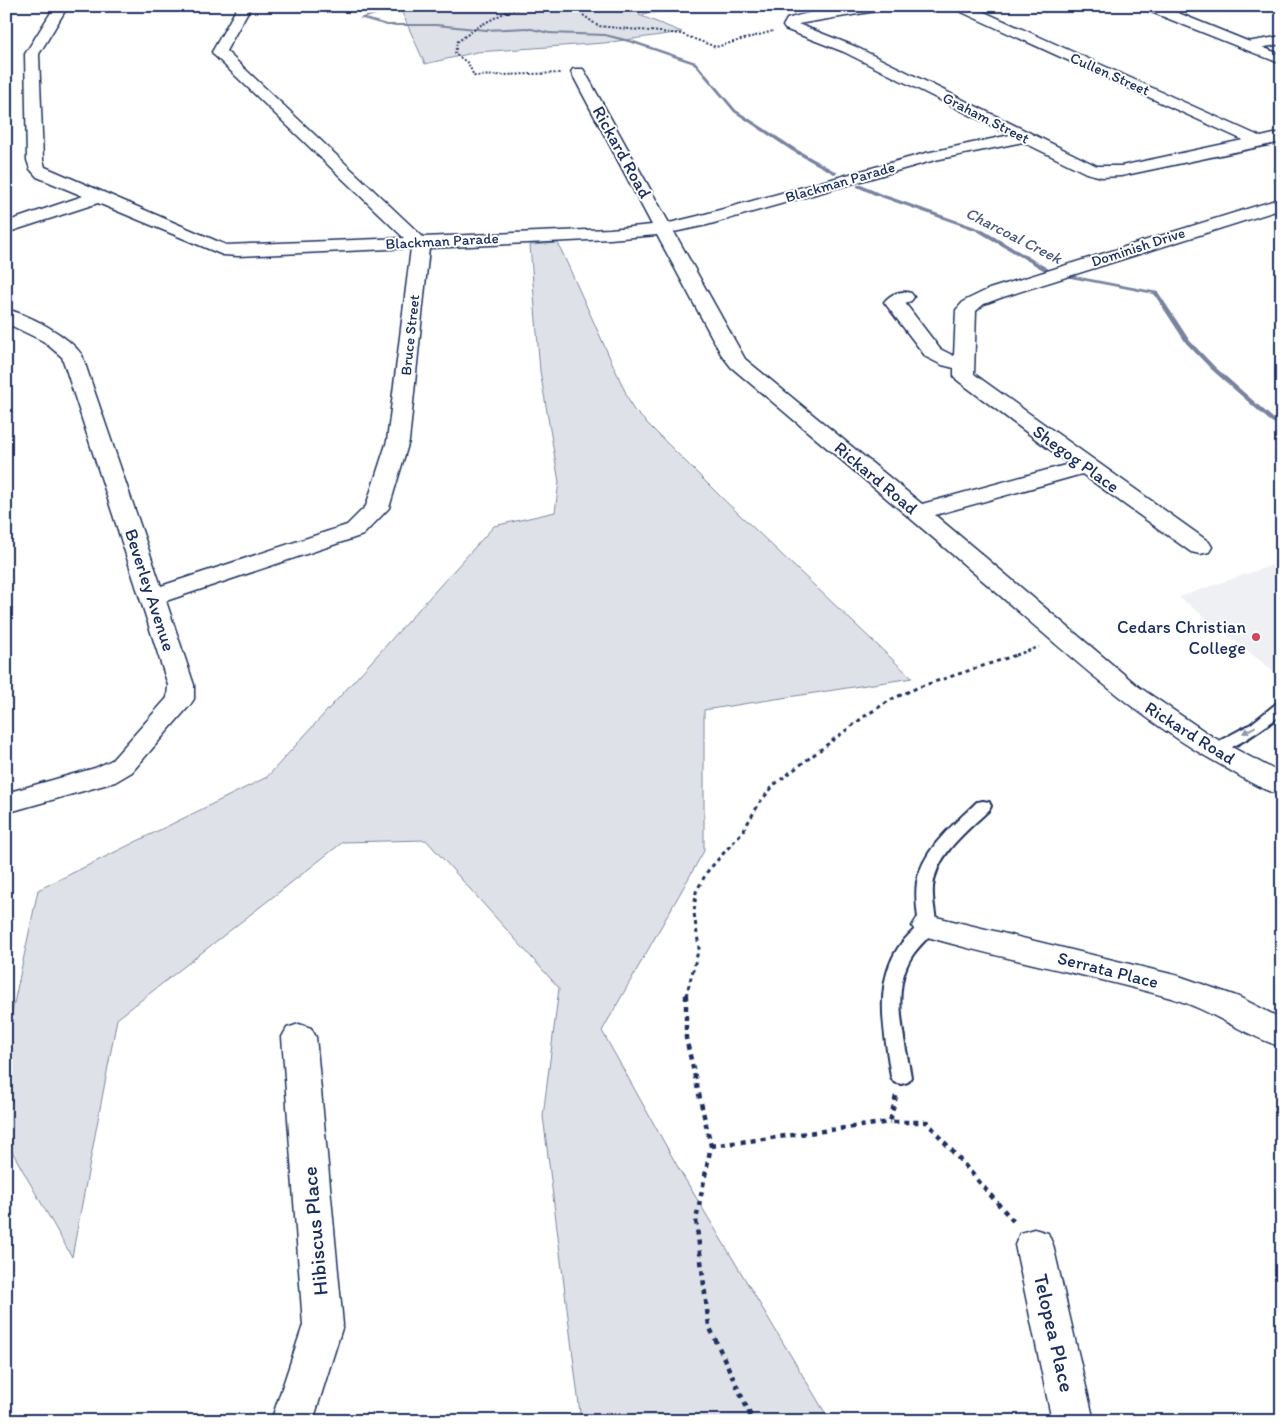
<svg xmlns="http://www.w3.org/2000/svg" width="1288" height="1427" font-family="Itim,sans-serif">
<rect width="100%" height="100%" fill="#fff"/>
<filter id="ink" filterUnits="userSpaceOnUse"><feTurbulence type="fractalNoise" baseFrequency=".02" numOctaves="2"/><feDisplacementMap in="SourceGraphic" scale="10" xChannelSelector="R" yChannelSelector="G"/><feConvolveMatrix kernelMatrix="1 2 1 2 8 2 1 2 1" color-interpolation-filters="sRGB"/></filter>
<g filter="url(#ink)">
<!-- built -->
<path fill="#eff0f4" d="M1282 562V678L1179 597Z"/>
<!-- green -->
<path fill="#dee1e7" stroke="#7c88a2" d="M399 6H698L639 15 682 32 604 43 477 52 425 64Z
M558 243 633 409 721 497 912 678 704 710V851L602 1031 679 1169 830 1421H581L543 1116 559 988 426 840 343 842 117 1019 72 1257 6 1141V1041L38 890 267 777 494 526 555 512 559 482 540 371 530 245Z"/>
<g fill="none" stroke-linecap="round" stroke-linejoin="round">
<!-- stream -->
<path fill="#77839f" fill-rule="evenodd" d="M401 6H408L365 18 387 24H436L486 29 527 27 549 32 605 34 634 41 696 62 736 110 796 149 838 173 834 174 792 151 734 112 694 64 632 43 605 36 549 34 527 29 486 31 436 26H387L359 18Z
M857 185H861L879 193 981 229 1054 272 1158 292 1190 341 1215 367 1274 419 1282 423V428L1270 421 1211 369 1186 343 1154 294 1050 274 977 231 875 195 857 187Z"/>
<!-- service casing -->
<g stroke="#1b2f5e" stroke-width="4">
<path id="service" d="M1282 701V714C1268 725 1224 758 1208 753L1205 750 1208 747 1251 724 1277 703Z
M983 801 989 802 991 806 989 810C967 831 936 854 933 887 932 900 935 913 937 926 930 937 919 945 912 956 890 990 905 1040 911 1077L908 1082 901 1084 894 1082 891 1077C885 1034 873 987 898 948 904 939 912 932 919 925 917 911 915 896 917 882 923 849 954 824 977 802Z"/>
</g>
<!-- minor casing -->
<g stroke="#1b2f5e" stroke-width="3">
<path id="minor" d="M55 6H68L39 54 43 160 45 167 226 245 404 238 214 55 212 52 238 6H251L226 51 423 237 610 229 652 225 571 72 573 69H583L585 72 669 223 698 216 926 153 1010 135 844 52 785 29 783 26 787 19C820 8 854 6 888 6L882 10 798 24 854 46 1097 166H1121L1243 140 955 9 954 6H971L1261 137 1282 132V142L1121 176 1102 177 1086 173 1023 142 935 160 707 225 674 232 745 359 922 504 1069 464 957 380 954 376V368L942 365 926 357 884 302C891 293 901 290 911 293L914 297 911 301 905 303 940 349 954 356 956 310 964 301 989 289 1282 198V209L1003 297 984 304 976 311 974 374 1209 542 1212 547 1209 552 1200 554 1191 552 1082 474 935 515 1139 687 1213 737 1282 774V795C1260 790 1240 776 1221 765 1132 716 1059 646 982 580 899 508 815 438 731 367L721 354 657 235 610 239 429 248 409 441 389 508 363 535 166 601 194 685V699L190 705 132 772 115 782 6 813V793L95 768 112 760 167 698 168 685 62 357 43 341 6 323V309C30 315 68 335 82 355L161 586 347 525 366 506 387 441 411 248 238 256 223 255 98 203 6 233V222L83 196 37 177 30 169 27 160 25 54Z
M1282 36V44L1247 50 1240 46 1247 42Z
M928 915 1179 976 1239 997 1282 1019V1047C1243 1035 1210 1009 1171 998 1087 974 1000 959 917 934L912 926 917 918Z
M299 1024 311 1028 316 1037 343 1325 313 1421H271L303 1325 282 1037 287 1028Z
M1034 1229 1048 1233 1053 1245 1094 1421H1052L1015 1245 1020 1233Z"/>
</g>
<!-- tertiary casing -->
<g stroke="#1b2f5e" stroke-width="3">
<path id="tertiary" d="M1143 6H1161L1282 55V64L1144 9Z"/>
</g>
<!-- path-far3 -->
<path stroke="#1b2f5e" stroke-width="2" stroke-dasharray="2 2" stroke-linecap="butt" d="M534 7 508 11 481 25 457 42 455 54 468 63 474 76 560 73
M583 15 598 26 681 34 716 47 773 31"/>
<!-- path-far2 -->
<path stroke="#1b2f5e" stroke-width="2.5" stroke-dasharray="3 3" stroke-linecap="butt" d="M1016 655 1039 647"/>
<!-- path-far1 -->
<path stroke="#1b2f5e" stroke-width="3" stroke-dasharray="4 4" stroke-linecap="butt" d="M686 996 699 948 694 913 696 892 707 872 743 831 760 802 775 784 865 716 892 699 919 687 1019 654"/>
<!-- path -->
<path stroke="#1b2f5e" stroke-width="4.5" stroke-dasharray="5 5" stroke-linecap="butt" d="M686 995V1038L711 1146 696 1220 709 1326 753 1421
M896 1096 890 1122H927L1014 1222
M711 1146 890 1122"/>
<!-- service -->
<use href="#service" fill="#fff" fill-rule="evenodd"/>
<!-- minor -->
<use href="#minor" fill="#fff" fill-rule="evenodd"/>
<!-- tertiary -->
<use href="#tertiary" fill="#fff" fill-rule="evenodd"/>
</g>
<!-- one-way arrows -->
<defs><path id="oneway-solid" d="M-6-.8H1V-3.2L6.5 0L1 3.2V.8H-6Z" transform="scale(1.25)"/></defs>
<use fill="#8d97ae" href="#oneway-solid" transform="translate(1249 730) rotate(152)"/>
</g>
<!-- markers -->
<circle fill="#d1495b" stroke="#fff" stroke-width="2" cx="1256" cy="637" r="5"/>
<g text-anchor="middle" stroke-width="4" stroke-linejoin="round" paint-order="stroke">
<!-- far-street labels -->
<g font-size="15" fill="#1b2f5e" stroke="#fff">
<text transform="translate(1110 74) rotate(24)" y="5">Cullen Street</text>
<text transform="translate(986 118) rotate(27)" y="5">Graham Street</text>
<text transform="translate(840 182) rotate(-16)" y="5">Blackman Parade</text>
<text transform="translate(442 241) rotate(-3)" y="5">Blackman Parade</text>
<text transform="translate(1138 247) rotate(-18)" y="5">Dominish Drive</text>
<text transform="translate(410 335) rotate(-84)" y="5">Bruce Street</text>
</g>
<!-- far-water labels -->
<g font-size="16" font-style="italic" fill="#49597e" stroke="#fff">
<text transform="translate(1014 235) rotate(27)" y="6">Charcoal Creek</text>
</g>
<!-- street labels -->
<g font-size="18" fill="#1b2f5e" stroke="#fff">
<text transform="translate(622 152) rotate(61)" y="6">Rickard Road</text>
<text transform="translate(1076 459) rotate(36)" y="6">Shegog Place</text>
<text transform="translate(876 478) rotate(40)" y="6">Rickard Road</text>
<text transform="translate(150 590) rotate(72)" y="6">Beverley Avenue</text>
<text transform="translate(1190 733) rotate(32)" y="6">Rickard Road</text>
<text transform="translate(1108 970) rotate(14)" y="6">Serrata Place</text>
</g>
<!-- poi labels -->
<g font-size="18" fill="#1b2f5e" stroke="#fff" text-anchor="end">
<text x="1246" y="633">Cedars Christian<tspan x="1246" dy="21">College</tspan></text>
</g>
<!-- near-street labels -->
<g font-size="21" fill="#1b2f5e" stroke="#fff">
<text transform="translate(315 1231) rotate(-95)" y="7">Hibiscus Place</text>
<text transform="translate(1054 1333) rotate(77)" y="7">Telopea Place</text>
</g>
</g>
<!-- margin -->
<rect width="1288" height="1427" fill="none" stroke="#fff" stroke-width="25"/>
<rect x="12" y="12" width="1263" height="1402" fill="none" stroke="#1b2f5e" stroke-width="2" filter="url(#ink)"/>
</svg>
